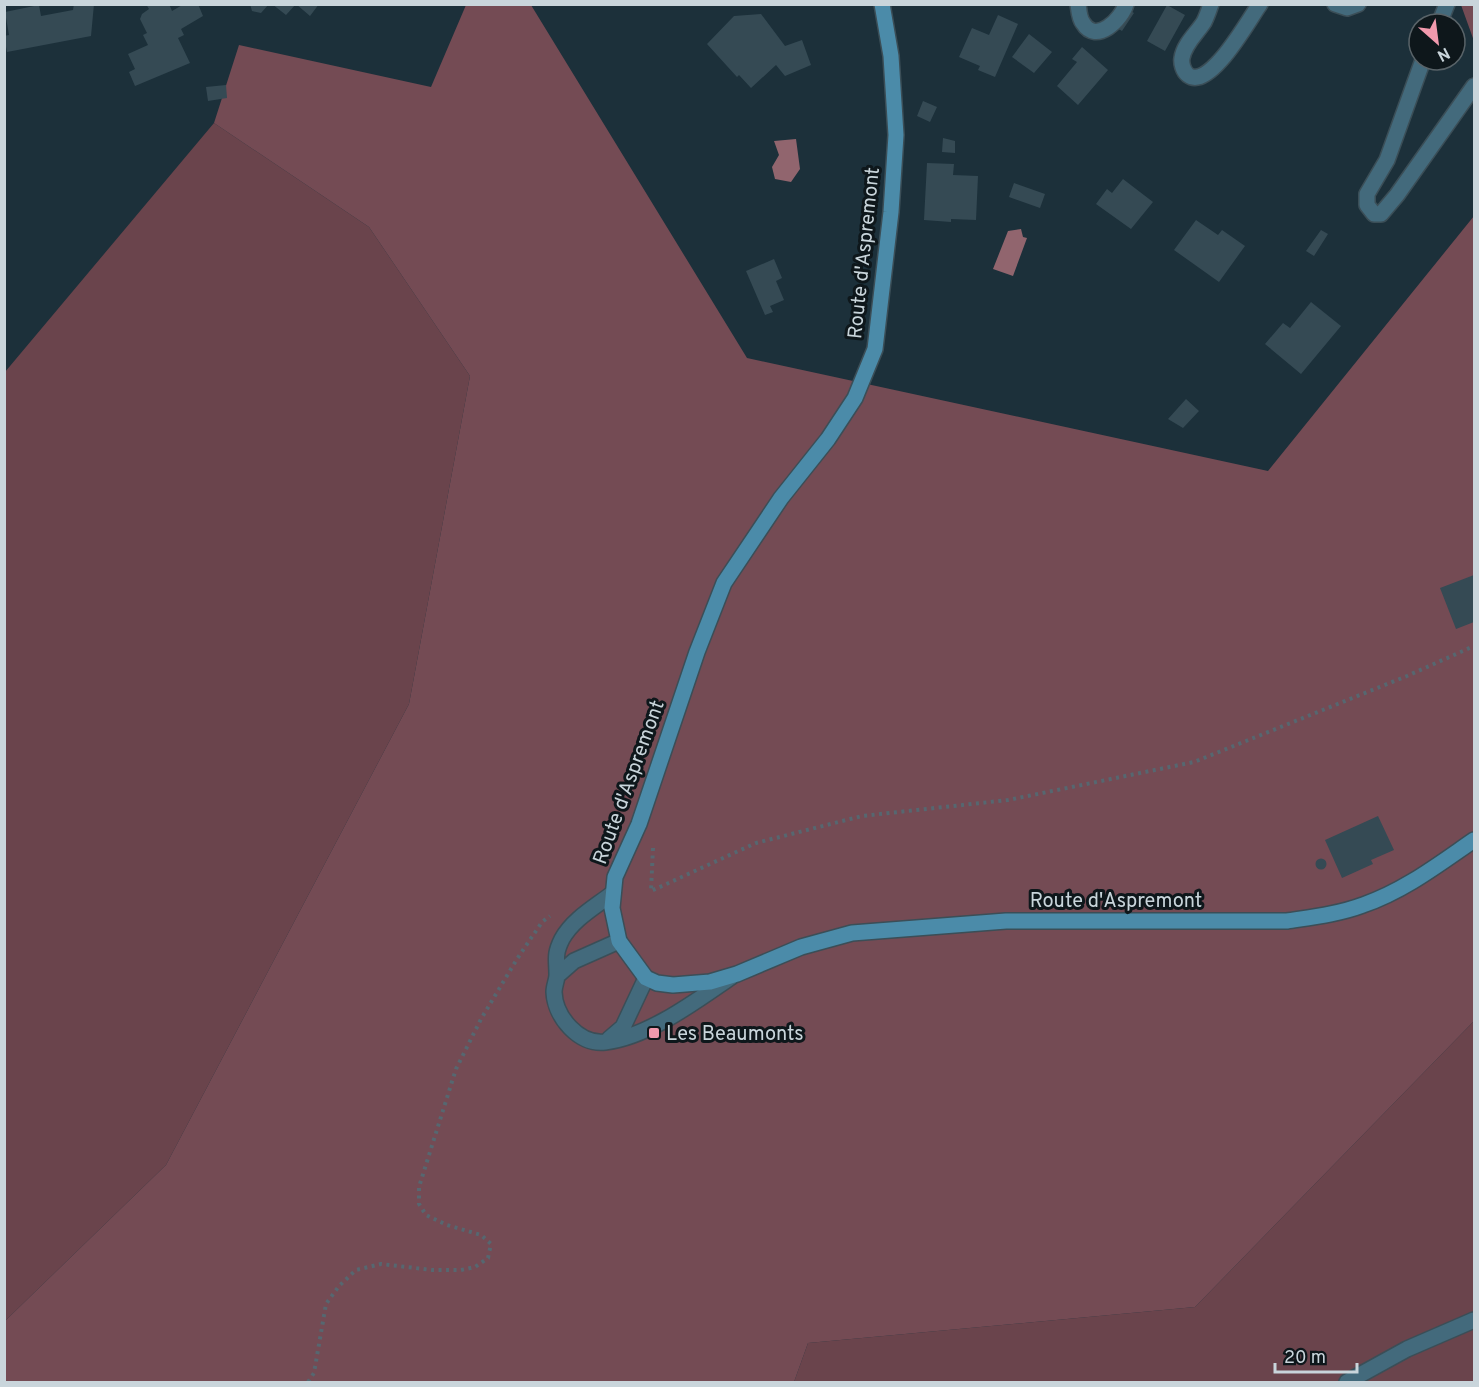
<svg xmlns="http://www.w3.org/2000/svg" width="1479" height="1387" font-family="Overpass,sans-serif">
<rect width="100%" height="100%" fill="#1c303a"/>
<!-- green -->
<path fill="#6a444c" d="M214 123 369 227 470 376 409 704 166 1165 5 1321V372Z
M1474 1021V1382H794L808 1343 1195 1307Z"/>
<!-- forest -->
<path fill="#744b54" d="M466 5H531L747 358 1268 471 1474 216V1021L1195 1307 808 1343 794 1382H5V1321L166 1165 409 704 470 376 369 227 214 123 239 45 431 87Z
M1461 5H1474V41Z"/>
<!-- water -->
<path fill="#91656e" d="M796 139 800 169 791 182 775 179 772 167 779 155 774 141Z
M1021 229 1023 237 1027 238 1013 276 993 269 1008 231Z"/>
<!-- building -->
<path fill="#354a54" d="M74 4H94L91 36 7 52 4 36 9 35 5 12 39 5 41 16 73 10Z
M146 4H169L172 11 184 4H198L203 16 181 29 184 35 178 38 190 63 135 86 129 72 135 69 128 54 148 45 143 35 147 33 140 19 142 14 149 9Z
M250 4H269L261 13 252 11Z
M272 4H296L286 15Z
M296 4H319L310 16Z
M1167 5 1185 15 1165 51 1147 41Z
M1128 9 1134 13 1122 31 1117 28Z
M761 14 785 46 802 40 811 65 785 76 776 65 751 88 739 75 737 77 707 44 734 16Z
M998 15 1018 24 995 77 978 70 980 66 959 57 972 28 989 35Z
M1029 34 1052 52 1034 73 1012 57Z
M1082 47 1108 70 1078 105 1057 86 1077 62 1072 59Z
M226 85 227 98 208 101 206 87Z
M923 101 937 107 930 122 917 116Z
M943 138 955 141V153L942 152Z
M927 163 954 164 953 175 978 176 976 220 951 219V222L924 220Z
M1123 179 1153 202 1131 229 1096 204 1107 189 1112 193Z
M1014 183 1045 194 1040 208 1009 197Z
M1196 220 1218 235 1222 230 1245 246 1219 282 1174 250Z
M1321 230 1328 234 1314 256 1306 251Z
M774 259 782 278 776 281 784 300 770 306 773 312 765 315 746 271Z
M1311 302 1341 326 1301 374 1265 344 1283 323 1290 328Z
M1186 399 1199 411 1183 428 1168 419Z
M1474 575V622L1456 629 1440 588Z
M1378 816 1394 850 1371 860 1373 864 1342 878 1325 840Z
M1315.5 864a5.5 5.5 0 1 1 11 0a5.5 5.5 0 1 1-11 0Z"/>
<g fill="none" stroke-linecap="round" stroke-linejoin="round">
<!-- lane casing -->
<g stroke="#3b4e57" stroke-width="18">
<path id="lane" d="M613 893C595 907 573 919 562 939 554 955 557 959 557 975 557 980 554 986 554 992 555 1017 579 1045 605 1042 648 1037 696 1001 731 977
M557 976 574 961 619 941
M609 1039 623 1027 646 978"/>
</g>
<!-- street casing -->
<g stroke="#3b4e57" stroke-width="18">
<path id="street" d="M1078 4C1079 10 1079 18 1083 23 1096 45 1122 19 1126 4
M1211 4C1209 10 1207 16 1204 22 1197 33 1184 44 1182 58 1181 63 1183 71 1188 75 1210 91 1249 19 1260 4
M1335 4 1347 8 1358 4
M1439 24 1447 4
M1423 60 1387 160 1367 194V205L1374 214H1381L1397 195 1474 86
M1347 1382 1407 1349 1474 1320"/>
</g>
<!-- secondary casing -->
<g stroke="#3b4e57" stroke-width="18">
<path id="secondary" d="M882 4 891 56 896 135 891 212 875 349 855 398 828 439 781 498 724 583 697 652 639 824 615 877 612 908 619 941 646 978 657 983 673 985 710 982 737 974 801 947 852 933 1006 921H1287C1313 917 1339 914 1363 905 1404 891 1439 864 1474 840"/>
</g>
<!-- path -->
<path stroke="#566770" stroke-width="4" stroke-dasharray="3 4.5" stroke-linecap="butt" d="M653 848 651 891 756 843 862 816 1008 800 1194 762 1407 676 1474 646
M308 1382 314 1373 326 1304 339 1286 356 1270 381 1264 432 1270H461L475 1267 488 1258 491 1244 481 1235 447 1225 426 1215 419 1204V1187L456 1069 481 1019 517 959 542 922 550 916"/>
<!-- lane -->
<use href="#lane" stroke="#436a7c" stroke-width="15"/>
<!-- street -->
<use href="#street" stroke="#436a7c" stroke-width="15"/>
<!-- secondary -->
<use href="#secondary" stroke="#4b8ba9" stroke-width="15"/>
</g>
<!-- markers -->
<rect fill="#f29aae" stroke="#0e171b" stroke-width="2" x="648" y="1027" width="12" height="12" rx="3"/>
<g text-anchor="middle" stroke-width="6" stroke-linejoin="round" paint-order="stroke">
<!-- street labels -->
<g font-size="20" fill="#c9d5db" stroke="#0e171b">
<text transform="translate(863 253) rotate(-84)" y="7">Route d'Aspremont</text>
<text transform="translate(628 782) rotate(-70)" y="7">Route d'Aspremont</text>
<text x="1116" y="907">Route d'Aspremont</text>
</g>
<!-- poi labels -->
<g font-size="20" fill="#c9d5db" stroke="#0e171b" text-anchor="start">
<text x="666" y="1040">Les Beaumonts</text>
</g>
</g>
<!-- border -->
<rect width="1479" height="1387" fill="none" stroke="#c9d5db" stroke-width="12"/>
<!-- north arrow -->
<g transform="translate(1437 42) rotate(152)"><circle r="28" fill="#0e171b" stroke="#596368" stroke-width="1.5"/>
<path d="M0-4.5L10 22L0 15L-10 22Z" fill="#f29aae"/>
<text y="-9" font-size="16" font-weight="bold" text-anchor="middle" fill="#c9d5db">N</text>
</g>
<!-- scale -->
<path d="M1275 1363v9h82v-9" fill="none" stroke="#c9d5db" stroke-width="3"/>
<text x="1284" y="1363" font-size="18" fill="#c9d5db" stroke="#0e171b" stroke-width="4.5" paint-order="stroke">20 m</text>
</svg>
